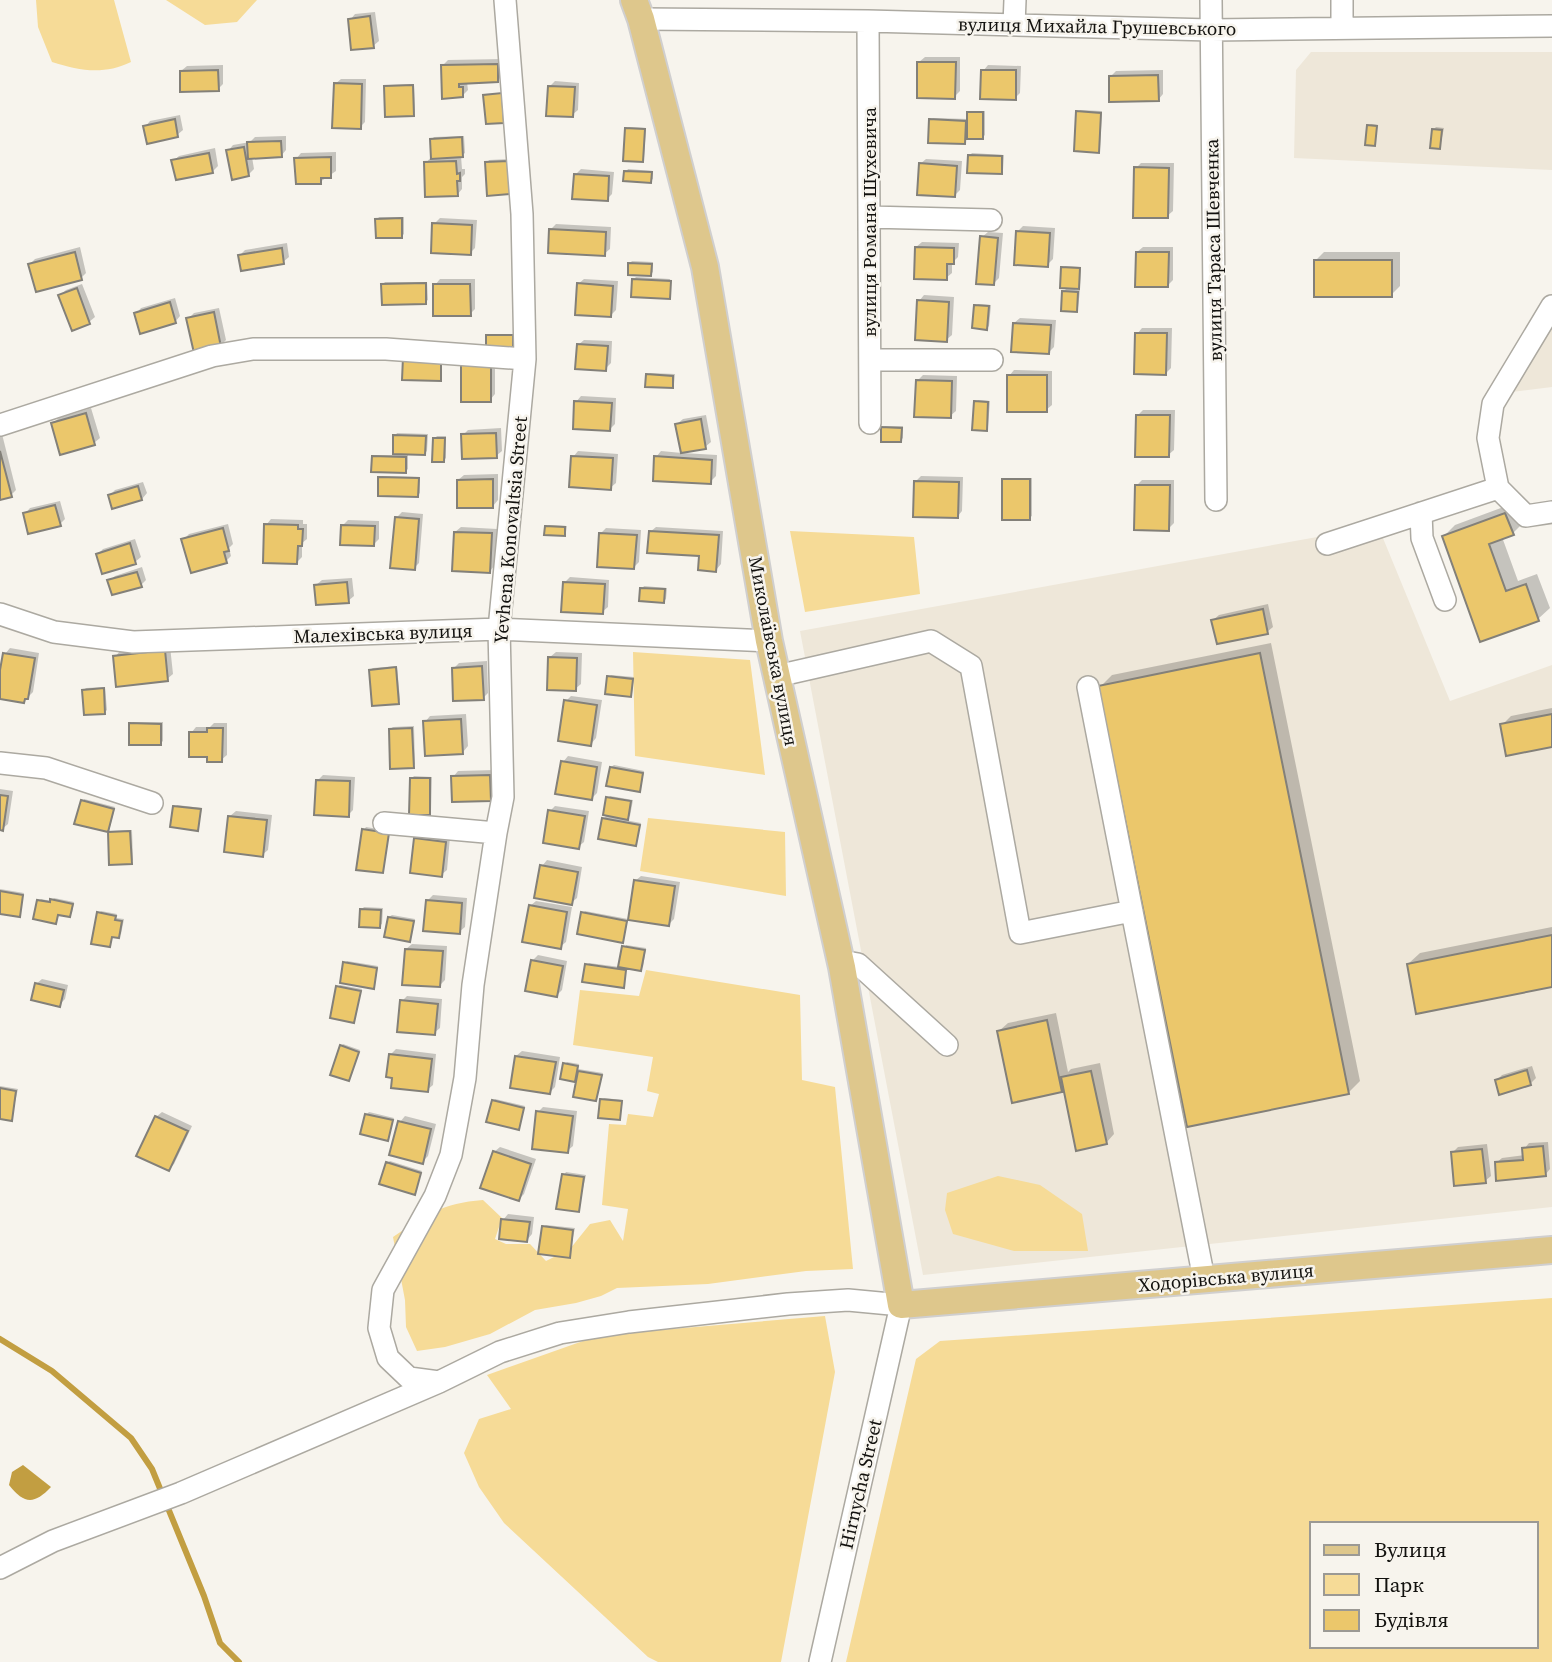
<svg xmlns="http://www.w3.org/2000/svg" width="1552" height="1662" font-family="'Source Serif 4',serif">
<rect width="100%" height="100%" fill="#f7f4ed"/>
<!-- built -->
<path fill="#eee7d9" d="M1311 52H1552V170L1294 158 1296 70Z
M1552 305V387L1511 392Z
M1378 526 1450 701 1552 665V1207L923 1275 800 631Z"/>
<!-- green -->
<path fill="#f6db97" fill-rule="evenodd" d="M36 0H114L131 62C104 75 80 71 52 62L38 27Z
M166 0H257L237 22 205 25Z
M790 531 914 537 920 594 805 612Z
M633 652 750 660 765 775 635 756Z
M648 818 785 832 786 896 640 871Z
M646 970 800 995 802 1080 835 1087 853 1269 806 1271 708 1284 617 1288 601 1296 576 1303 535 1310 490 1334 445 1347 417 1351 406 1327 405 1300 393 1237C426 1215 442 1203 483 1200L502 1218 495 1239 506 1244H530L546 1261 570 1249 590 1224 610 1220 623 1241 628 1209 602 1205 609 1124 626 1125 628 1114 653 1117 659 1094 647 1091 653 1057 573 1045 580 990 639 996Z
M998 1176 1040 1185 1082 1214 1088 1251H1014L953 1234 945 1210 947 1193Z
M1552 1298V1662H846L916 1359 940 1341ZM1312 1524H1536V1646H1312Z
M825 1316 835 1372 781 1662H658L648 1657 504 1523 479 1487 464 1453 479 1419 511 1409 487 1375 600 1335Z"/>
<!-- water -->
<path fill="#c29e41" d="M23 1465 51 1487C34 1505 24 1504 9 1485L12 1472Z"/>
<!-- shadow -->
<path fill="#0003" d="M375 12 379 41 373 46 350 20 355 14Z
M925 57H960V91L954 97 919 62Z
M503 59V75L497 81 467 82 468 90 462 96 443 65 448 60Z
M223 65V84L218 89 181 71 187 66Z
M988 65 1021 66 1020 93 1015 98 983 71Z
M1163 70V94L1158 100 1111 76 1116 71Z
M341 79H366L365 122 360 127 335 84Z
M555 81 579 83 578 110 572 115 549 87Z
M414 84 415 112 413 115 386 87 388 85Z
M1080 110 1102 111 1100 149 1098 151 1078 112Z
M971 111H985V135L983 137H967L964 143 931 120 933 118 969 119Z
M180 115 183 130 177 135 145 127 150 121Z
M1371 124 1378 125 1374 144 1368 126Z
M629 127 646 128 644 158 642 160 626 129Z
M1436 127 1444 128 1440 147 1434 129Z
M286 136V150L281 156 252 157 254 169 249 174 228 151 233 145 250 142 255 137Z
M464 136 465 153 461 156 462 169H465V174L462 177V189L457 195 426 163 431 157 432 139 434 137Z
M215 148 218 166 213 171 173 161 179 156Z
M336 152V171L320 182 296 159 301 153Z
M972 153 1004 155 1003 170 1001 172 969 156Z
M511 159 513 190 487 163 489 160Z
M926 159 962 161 960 190 954 196 920 164Z
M1141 163H1174L1173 211 1167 216 1136 168Z
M581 169 614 172 612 194 607 199 575 175Z
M628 169 653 171V179L650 181 626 172Z
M379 217H404V234L402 236 377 220Z
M440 218 477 220 475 248 470 253 434 224Z
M556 224 611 227 610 249 604 254 551 229Z
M1023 226 1055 228 1053 259 1047 265 1018 231Z
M988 232 1003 233 999 278 994 283 982 237Z
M922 242 959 243 958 257 952 263V273L946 278 916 247Z
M287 243 289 257 283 262 240 255 245 250Z
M80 247 86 273 81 278 30 264 35 259Z
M1143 247H1173V280L1167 286 1137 252Z
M1324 252H1400V286L1391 295 1315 261Z
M632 261 653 262V272L651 274 630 263Z
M1065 266 1081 267 1080 285 1075 290H1080L1078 308 1076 310 1064 291 1068 287 1063 268Z
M636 277 670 279 668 297 634 279Z
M440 279H475V309L470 314 435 285Z
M584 279 618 281 616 310 611 315 578 284Z
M385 282H427L428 300 425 302 383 284Z
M82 284 95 317 89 322 60 295 66 290Z
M924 295 954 297 952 335 946 340 919 301Z
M175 298 180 316 175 322 136 314 141 308Z
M978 304 991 305 989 326 987 328 976 306Z
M219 308 226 340 221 345 188 319 194 313Z
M1020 318 1056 320 1054 347 1049 352 1014 323Z
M1142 328H1172L1171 368 1166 373 1137 334Z
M490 334H514V347L512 350 488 336Z
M584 340 612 341 611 363 605 369 578 345Z
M495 356V394L490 400H462Z
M1014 370 1052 371V405L1046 410 1009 376Z
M650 373 675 374 674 384 672 387 647 375Z
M923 375 957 376 956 411 950 416 917 381Z
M581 396 616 398 615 424 609 430 576 402Z
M978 400 990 401 988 427 986 429 976 402Z
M91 408 100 438 94 443 53 423 59 418Z
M1143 410H1175L1174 450 1168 455 1138 415Z
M706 415 711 442 705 447 683 453 717 455 716 476 710 482 656 457 661 451 682 453 677 424 683 419Z
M885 426H903V438L900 441 883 428Z
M501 428 502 451 496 456 463 435 468 430Z
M397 433 428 434 427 451 425 453H408V469L406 471 373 457 376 455H395V436Z
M2 434 16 490 11 495 0 498V435Z
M437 436H446V458L444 460 435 438Z
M578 451 618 454 616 483 610 488 573 457Z
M498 474V500L493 506 458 480 464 475Z
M382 476 420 477V493L418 495 380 478Z
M921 476 963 477 962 511 957 517 916 481Z
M1006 478H1032V516L1029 518 1003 480Z
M1142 480H1174V523L1168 529 1137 485Z
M143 482 147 493 142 499 110 495 115 490Z
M60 501 65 519 60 524 25 514 30 508Z
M1517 502 1524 522 1513 533 1502 537 1518 581 1537 574 1550 608 1538 619 1444 536 1455 525Z
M402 512 423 514 419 563 414 568 396 518Z
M271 519 303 520V524H307V539L302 543V557L297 562 266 525Z
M348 520 379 521V539L373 545 342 526Z
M228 524 233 544 229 548 231 556 226 561 183 540 189 534Z
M549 525 567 526 566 532 564 534 546 527Z
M461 527 497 529 495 565 490 571 455 532Z
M656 527 723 531 721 564 716 570 701 555 650 532Z
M606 528 641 530 639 562 634 567 600 534Z
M135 539 141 557 135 562 98 554 103 549Z
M142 567 146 580 141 585 109 581 115 576Z
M570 577 609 580 608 607 602 612 564 583Z
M352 578 354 596 348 601 316 585 322 580Z
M644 586 667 588 666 599 664 601 642 589Z
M1268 604 1273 627 1267 632 1213 620 1219 615Z
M1271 643 1360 1081 1348 1093 1100 687 1112 675Z
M170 646 173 674 167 679 115 657 120 651Z
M10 648 39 653 33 692 24 701 0 693 5 654Z
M556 652 582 653 581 684 575 689 550 657Z
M487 661 488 693 483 698 454 668 459 663Z
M397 666 400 700 398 702 370 670 373 668Z
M611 675 634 677 632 693 630 695 609 677Z
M105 687 107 710 105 712 84 690 86 688Z
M571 696 602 700 596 738 591 744 566 701Z
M1552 708V745L1502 725 1511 716Z
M466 714 468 746 463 752 425 722 430 716Z
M133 722H163V741L161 743 131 724Z
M214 723H227V755L221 760 209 755 191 733 196 727H210Z
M414 726 415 764 413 766 390 729 393 727Z
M568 756 602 762 597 793 591 799 563 762Z
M614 765 644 771 641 788 639 790 611 767Z
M495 770V794L490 800 453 777 458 771Z
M323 775 355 777 353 810 348 815 317 781Z
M414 776 432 777 431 811 429 813 411 779Z
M0 789 13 791 8 824 2 829H0Z
M610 796 633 800 630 816 625 820 641 823 635 844 603 819 608 814V798Z
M84 799 115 807 109 831 77 823Z
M177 805 202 808 198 829 175 807Z
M555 806 589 811 584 842 578 847 550 811Z
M236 811 272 815 268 850 262 855 230 816Z
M366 827 390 831 382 872 364 830Z
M132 830 133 860 131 862 111 863 109 831Z
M421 833 450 837 447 870 441 875 416 839Z
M547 860 582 867 577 898 571 903 542 866Z
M641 876 680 882 674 919 669 924 635 881Z
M0 889 24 893 19 915 0 912Z
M433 895 467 898 465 927 459 932 427 901Z
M54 898 74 902 72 913 70 915 59 913 55 922 39 901 41 899 51 901Z
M536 901 572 907 566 942 560 947 530 906Z
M364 907 383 908 382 924 379 926 362 909Z
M101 911 117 914 116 918 124 919 121 934 118 936 113 935 109 945 99 913Z
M585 911 628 919 624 938 622 941 583 913Z
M392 915 415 919 410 940 389 917Z
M1552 927V986L1408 964 1420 953Z
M412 944 447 946 445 980 439 986 406 949Z
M626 945 646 948 643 967 640 969 627 967 623 986 587 965 589 963 620 967Z
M538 955 567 961 562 990 557 995 532 961Z
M347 961 378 966 375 984 373 987 345 963Z
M42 979 68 985 65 999 59 1005 36 984Z
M340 985 362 989 353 1021 338 987Z
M407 996 442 999 440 1028 434 1033 402 1001Z
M1056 1013 1068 1072 1071 1069 1100 1063 1114 1134 1106 1143 1065 1088 1061 1091 999 1031 1008 1023Z
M343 1044 360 1050 349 1079 341 1046Z
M396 1049 436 1054 433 1085 427 1090 390 1055Z
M522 1051 560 1057 555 1087 550 1092 516 1056Z
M567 1062 579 1064 578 1069 603 1073 596 1099 578 1076 574 1080 565 1064Z
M1532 1066 1536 1078 1530 1084 1496 1081 1502 1075Z
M0 1086 18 1089 11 1119 0 1117Z
M604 1098 623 1100 620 1118 602 1100Z
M495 1099 525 1106 519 1128 493 1101Z
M543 1107 577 1111 573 1146 567 1151 538 1112Z
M162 1112 192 1126 174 1164 169 1169 156 1117Z
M369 1112 394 1118 387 1139 367 1114Z
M405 1116 436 1124 428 1156 422 1162 400 1122Z
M1548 1142 1550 1169 1545 1175 1496 1163 1502 1158 1525 1155 1524 1149 1529 1143Z
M1487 1144 1491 1176 1485 1181 1452 1153 1458 1147Z
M500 1147 536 1159 524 1194 519 1199 494 1152Z
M390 1161 422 1171 414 1193 387 1163Z
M566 1172 586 1175 578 1210 564 1175Z
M508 1214 534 1217 532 1234 527 1240 503 1220Z
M546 1225 575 1228 569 1256 543 1227Z"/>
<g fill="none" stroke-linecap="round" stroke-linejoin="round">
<!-- stream -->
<path stroke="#c29e41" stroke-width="6" d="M0 1339 52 1371 131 1438 152 1469 204 1596 220 1643 239 1662"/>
</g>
<!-- building -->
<path fill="#ebc76b" stroke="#838079" stroke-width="2" d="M370 16 374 48 351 50 348 19Z
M917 62H956L955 99 917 98Z
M498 64V82L459 84V87H463V97L442 99 441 65Z
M218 70 219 91 180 92V71Z
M981 70H1016V100L980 99Z
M1158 75 1159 101 1109 102V76Z
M334 83 362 84 361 129 332 128Z
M413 85 414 116 385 117 384 86Z
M548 86 575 87 573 117 546 116Z
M502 93 504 123 486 124 483 95Z
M1076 111 1101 113 1099 153 1074 151Z
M967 112H983V139H967Z
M175 119 178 137 147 144 143 126Z
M929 119 966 121 965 144 928 143Z
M1367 125 1377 126 1375 146 1365 145Z
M625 128 645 129 643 162 623 161Z
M1432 129 1442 130 1440 149 1430 148Z
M462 137 463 157 431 159 430 139Z
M281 141 282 157 248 159 247 142Z
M244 147 249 176 232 180 226 150Z
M209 153 213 173 176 180 171 160Z
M968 155 1002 156V174L967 173Z
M331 157V178H321V184H296L294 158Z
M456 161 457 174 460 173V181H457L458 196 425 197 424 162Z
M509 161 511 194 487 196 485 162Z
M919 163 957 166 955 197 917 195Z
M1134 167 1169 168 1168 218H1133Z
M624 171 652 172 651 183 623 181Z
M574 174 609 176 608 201 572 199Z
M402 218V238H376L375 219Z
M432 223 472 225 471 255 431 253Z
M549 229 606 232 605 256 548 253Z
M1016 231 1050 233 1048 267 1014 265Z
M980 236 998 238 994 285 976 284Z
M915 247 954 248V264H947V280L914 279Z
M282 248 284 264 241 271 238 255Z
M75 252 82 280 36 292 28 264Z
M1136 252H1169L1168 287H1135Z
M1314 260H1392V297H1314Z
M628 263 652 264 651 276 628 275Z
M1061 267 1080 268 1079 289 1060 288Z
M632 279 671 281 670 299 631 297Z
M426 283V304L382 305 381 284Z
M577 283 613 286 611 317 575 315Z
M433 284H470L471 316H433Z
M77 288 90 324 72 331 58 295Z
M1062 291 1078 292 1077 312 1061 311Z
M917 300 949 302 947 342 915 340Z
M170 302 176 323 140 334 134 313Z
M974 305 989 306 987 330 972 328Z
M214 312 221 347 194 353 186 318Z
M1013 323 1051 325 1049 354 1011 352Z
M1135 333H1167L1166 375 1134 374Z
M486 335H513V351H486Z
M577 344 608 346 606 371 575 369Z
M403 357 441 358V381L402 380Z
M461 361H491V402H461Z
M646 374 673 376V388L645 387Z
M1007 375H1047V412H1007Z
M916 380 952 381 951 418 914 417Z
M574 401 612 403 610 431 573 429Z
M974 401 988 402 987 431 972 430Z
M86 413 95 445 60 455 51 423Z
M1136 415H1170L1169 457H1135Z
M701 419 706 449 681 453 675 424Z
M881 427 902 428 901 442H881Z
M496 433 497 458 462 459 461 434Z
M393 435 426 436 425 455 393 454Z
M433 438H445L444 462H432Z
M0 451 12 497 0 500Z
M372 456 406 457V473L371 472Z
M571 456 613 458 611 490 569 487Z
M654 456 712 460 711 484 653 481Z
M378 477 419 478 418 497 378 496Z
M493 479V508H457V480Z
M1002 479H1030V520H1002Z
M914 481 959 482 958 518 913 517Z
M1135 485H1170L1169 531 1134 530Z
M138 486 142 500 112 509 108 495Z
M55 505 61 526 28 534 23 513Z
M1505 513 1514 535 1489 544 1506 591 1526 584 1539 621 1480 642 1442 536Z
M395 517 419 519 415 570 390 568Z
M264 524 298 525V529H303L302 546H298L297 564 263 563Z
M341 525 375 526 374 546 340 545Z
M545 526 565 527V536L544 535Z
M223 528 229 551 224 552 227 563 191 573 181 539Z
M649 531 719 535 716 572 698 570 699 556 647 553Z
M454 532 492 533 490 573 452 571Z
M599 533 637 535 634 569 597 567Z
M130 543 136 564 102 574 96 554Z
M137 572 142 587 112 595 107 580Z
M347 582 349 603 316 605 314 585Z
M563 582 605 584 603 614 561 612Z
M640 588 665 589 664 603 639 601Z
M1263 609 1268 634 1217 644 1211 620Z
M165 650 168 681 116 687 113 656Z
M3 653 35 658 28 699H25L24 703 0 699V670Z
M1260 653 1349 1094 1187 1127 1098 686Z
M548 657 577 658 576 691 547 690Z
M482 666 484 700 453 701 452 668Z
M396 667 399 704 372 706 369 670Z
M607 676 633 679 631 697 605 694Z
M104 688 105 714 84 715 82 690Z
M564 700 597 705 591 746 558 741Z
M1552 714V747L1506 756 1500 724Z
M461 719 463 754 425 756 423 721Z
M129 723 161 724V745H129Z
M207 728H223L222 762H207V757H189V732H207Z
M412 728 414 768 390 769 389 729Z
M561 761 597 767 592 800 555 794Z
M610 767 643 773 640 792 606 786Z
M490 775 491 801 452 802 451 776Z
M410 778H430V815H409Z
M316 780 350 781 349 817 314 815Z
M0 795 8 796 3 831 0 830Z
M606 797 631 801 628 820 603 815Z
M81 800 114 809 108 832 74 824Z
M173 806 201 809 198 831 170 827Z
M548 810 585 816 579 849 543 843Z
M228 816 267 820 263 857 224 852Z
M602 818 640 825 636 846 598 839Z
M362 829 389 833 383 873 356 870Z
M130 831 132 864 109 865 108 832Z
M414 838 446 842 442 877 410 873Z
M540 865 578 872 572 905 534 898Z
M634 880 675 886 669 926 628 920Z
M0 891 23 895 20 917 0 914Z
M50 899 73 904 70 917 58 915 56 924 33 919 37 900 50 902Z
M426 900 462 903 460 934 423 931Z
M529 905 567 912 561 949 522 942Z
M360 909 381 910 380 928 359 927Z
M97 912 116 916 115 920 122 921 119 938 112 937 110 947 91 944Z
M581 912 627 921 623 943 577 934Z
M388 917 414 921 410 942 384 937Z
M1552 935V987L1416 1014 1407 964Z
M622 946 645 950 641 971 618 967Z
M405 949 443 951 440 987 402 985Z
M531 960 563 966 557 997 525 991Z
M343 962 377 968 374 989 340 983Z
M585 964 626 970 624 988 582 982Z
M35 983 64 990 60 1007 31 1000Z
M336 986 361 991 354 1023 330 1018Z
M400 1000 438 1004 435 1035 397 1032Z
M1047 1020 1062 1092 1012 1103 997 1031Z
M340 1045 359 1052 349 1081 330 1075Z
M389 1054 432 1059 428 1092 391 1088 392 1078 386 1077Z
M515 1056 556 1062 550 1094 510 1088Z
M563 1063 578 1066 575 1082 560 1079Z
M1527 1070 1531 1085 1499 1095 1495 1080Z
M578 1071 602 1075 596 1101 573 1097Z
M1091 1071 1107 1144 1076 1151 1061 1077Z
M0 1088 16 1091 12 1121 0 1119Z
M600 1099 622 1101 620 1120 598 1118Z
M492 1100 524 1108 519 1130 486 1122Z
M536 1111 573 1116 568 1153 532 1149Z
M365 1114 393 1120 388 1141 360 1134Z
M155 1116 188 1131 169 1171 136 1156Z
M398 1121 431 1129 423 1164 389 1155Z
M1543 1146 1546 1176 1496 1181 1495 1162 1523 1160 1522 1148Z
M1482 1149 1486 1183 1454 1186 1451 1152Z
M493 1151 531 1164 519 1201 480 1188Z
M386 1162 421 1173 415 1195 379 1184Z
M562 1174 584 1177 579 1212 556 1209Z
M501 1219 530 1222 527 1242 499 1239Z
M542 1226 573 1230 570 1258 538 1254Z"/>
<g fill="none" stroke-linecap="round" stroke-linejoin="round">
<!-- minor casing -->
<g stroke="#aca9a1" stroke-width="24">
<path id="minor" d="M1211 0 1216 500
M641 19 868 21 1211 30 1552 26
M868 21 870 423
M1014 25 1015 0
M1342 28V0
M869 217 991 220
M1552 306 1493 404 1488 438 1498 488 1526 516 1552 512
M870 360H992
M0 425 212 356 253 349H386L525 359
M1421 513 1422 538 1445 600
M1327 544 1498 488
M0 614 54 632 133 642 499 629 769 641
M777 676 931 641 971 666 1020 933 1132 911
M1088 687 1204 1279
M0 763 46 768 152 803
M384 823 496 833
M841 961 858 964 947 1045
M439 1382 409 1378 388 1358 379 1328 383 1290 435 1196 451 1155 465 1078 473 985 496 833 503 797 499 629 525 359 522 214 505 0
M0 1568 53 1541 181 1493 439 1382 500 1352 560 1333 629 1322 788 1304 848 1300 901 1305 820 1662"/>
</g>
<!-- major casing -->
<g stroke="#d0cfcf" stroke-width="30">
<path id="major" d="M634 0 641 19 705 267 769 641 842 967 901 1305 1552 1250"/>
</g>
<!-- minor -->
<use href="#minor" stroke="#fff" stroke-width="21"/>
<!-- major -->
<use href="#major" stroke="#dec78c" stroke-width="26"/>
</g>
<g text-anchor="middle" stroke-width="5" stroke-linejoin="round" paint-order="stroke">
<!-- street labels -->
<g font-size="19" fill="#12110e" stroke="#f7f4ed">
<text transform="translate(1097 26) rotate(1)" y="7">вулиця Михайла Грушевського</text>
<text transform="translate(869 222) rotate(-90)" y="7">вулиця Романа Шухевича</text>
<text transform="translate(1213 250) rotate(-91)" y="7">вулиця Тараса Шевченка</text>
<text transform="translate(510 530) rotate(-85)" y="7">Yevhena Konovaltsia Street</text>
<text transform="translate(383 633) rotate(-2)" y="7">Малехівська вулиця</text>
<text transform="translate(774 651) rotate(79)" y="7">Миколаївська вулиця</text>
<text transform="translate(1226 1277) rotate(-5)" y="7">Ходорівська вулиця</text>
<text transform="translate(860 1484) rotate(-77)" y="7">Hirnycha Street</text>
</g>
</g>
<!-- legend -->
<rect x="1310" y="1522" width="228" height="126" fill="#f7f4ed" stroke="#9b9994" stroke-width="2"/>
<rect x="1324" y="1545" width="35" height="10" fill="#dec78c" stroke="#9b9994" stroke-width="2"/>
<text x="1374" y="1557" font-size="21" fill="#12110e">Вулиця</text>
<rect x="1324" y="1574" width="35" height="21" fill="#f6db97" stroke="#9b9994" stroke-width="2"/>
<text x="1374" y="1592" font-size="21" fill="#12110e">Парк</text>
<rect x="1324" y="1610" width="35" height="21" fill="#ebc76b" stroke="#9b9994" stroke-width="2"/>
<text x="1374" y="1627" font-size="21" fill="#12110e">Будівля</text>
</svg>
